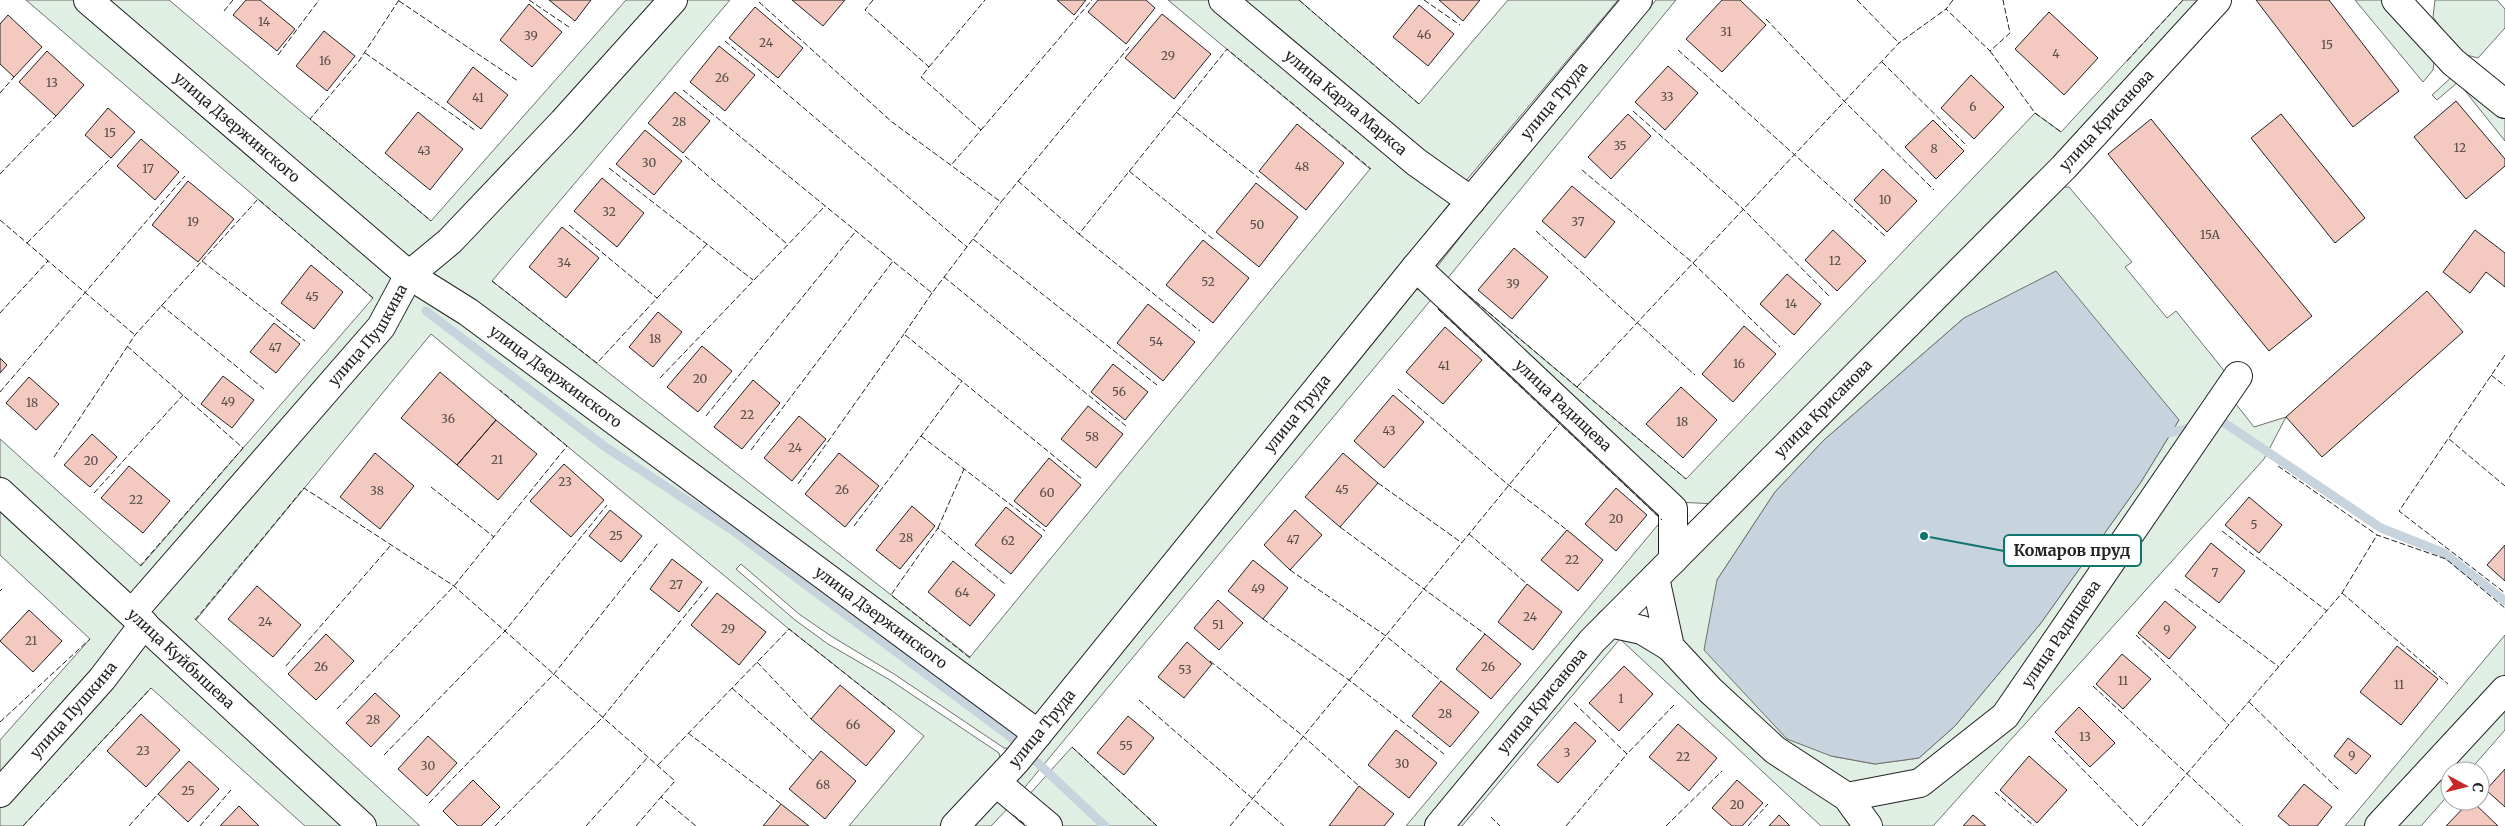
<svg xmlns="http://www.w3.org/2000/svg" width="2505" height="826" font-family="Merriweather,serif">
<rect width="100%" height="100%" fill="#fff"/>
<!-- grass -->
<path fill="#e0efe3" stroke="#6f6f6f" fill-rule="evenodd" d="M26 0H78L396 274 377 325 130 596 0 476V439L141 566 373 298Z
M100 0H169L431 221 626 0H666L414 262Z
M680 0H730L492 281 970 657 1370 169 1168 0H1212L1438 186 1450 203 1037 717 424 271Z
M1237 0H1299L1419 104 1508 0H1618L1465 182 1447 171Z
M1656 0H1676L1442 285 1437 267 1482 209Z
M2183 0H2203L2058 164 1717 504 1676 502 1449 293 1456 285 1686 479 2035 113 2061 132Z
M2355 0H2385L2435 55 2433 70 2423 82Z
M2435 0H2497L2505 9V28L2478 58 2459 53 2433 17Z
M2454 75 2505 117V141L2458 82 2437 100 2432 95Z
M2054 187H2069L2132 262 2125 267 2167 318 2176 311 2230 378 1999 711 1916 777 1845 788 1779 747 1677 641 1666 584ZM1964 318 2179 420 2141 482 2041 623 1955 726 1919 758 1875 764 1831 756 1717 580 1775 492 1824 440Z
M411 289 419 290 1022 736 1011 749 1004 748 894 674 831 636 799 614 741 564 736 569 795 620 828 644 890 680 999 753 1001 761 940 826H849L924 736 789 629 431 334 196 620 420 826H377L148 613Z
M1416 289 1435 295 1020 793 1015 781Z
M1442 303 1667 513 1666 558 1432 826H1406L1662 520 1438 309Z
M2232 399 2254 427 2286 417 2264 459 1933 826H1879L1859 800 2009 721Z
M0 508 131 629 0 784V740L90 639 0 555Z
M1613 629 1641 634 1842 801 1860 826H1821L1620 639 1462 826H1446Z
M2505 635V681L2372 826H2345Z
M144 639 347 826H305L151 688 23 826H0V803Z
M2505 700V730L2469 771H2450V793L2421 826H2388Z
M1072 747 1157 826H1060L1026 798Z
M999 798 1012 804 991 826H972Z"/>
<!-- water -->
<path fill="#c7d3dd" stroke="#6f6f6f" d="M2056 271 2179 420 2141 482 2041 623 1955 726 1919 758 1875 764 1831 756 1787 739 1704 650 1717 580 1775 492 1824 440 1964 318Z"/>
<g fill="none" stroke-linecap="round" stroke-linejoin="round">
<!-- stream -->
<path stroke="#c7d3dd" stroke-width="9" d="M426 311 604 446 735 532 1008 735 1105 826
M2211 425 2223 422 2381 528 2444 553 2505 601
M2162 434 2196 427"/>
</g>
<!-- building -->
<path fill="#f3c9c0" stroke="#222" d="M246 0H260L295 29 277 51 233 15Z
M549 0H591L575 21Z
M792 0H845L823 26Z
M1057 0H1086L1074 15Z
M1098 0H1146L1155 8 1126 44 1088 12Z
M1439 0H1480L1463 21Z
M1722 0H1740L1766 25 1722 72 1686 39Z
M2256 0H2329L2399 91 2353 127Z
M529 4 562 32 532 67 500 40Z
M1419 5 1454 34 1428 66 1393 37Z
M755 7 803 48 778 78 729 38Z
M2049 12 2098 58 2064 95 2015 49Z
M1162 14 1211 54 1174 99 1125 58Z
M8 15 42 47 14 77 0 64V24Z
M324 31 355 56 327 91 296 66Z
M719 46 755 75 725 111 690 82Z
M47 51 84 85 56 116 19 82Z
M1668 66 1698 93 1665 130 1635 102Z
M473 67 508 95 481 129 447 102Z
M1971 75 2004 107 1974 139 1941 108Z
M675 92 710 121 683 153 648 123Z
M2456 101 2505 159V166L2466 199 2414 137Z
M108 108 135 132 111 158 85 135Z
M418 112 463 149 430 190 385 153Z
M1628 114 1651 136 1611 179 1588 157Z
M2281 114 2365 218 2335 243 2251 138Z
M2151 119 2312 316 2269 351 2108 154Z
M1933 120 1964 151 1936 179 1905 147Z
M1297 124 1344 163 1306 210 1259 171Z
M645 130 682 161 654 195 616 164Z
M141 139 179 172 155 200 117 166Z
M1883 169 1917 201 1887 232 1854 200Z
M602 178 644 213 617 247 574 211Z
M188 181 234 219 198 262 152 225Z
M1256 183 1298 217 1259 267 1216 232Z
M1572 186 1615 222 1585 258 1542 221Z
M562 227 599 258 566 298 529 267Z
M1833 230 1866 261 1837 291 1805 260Z
M2475 230 2505 253V287L2486 272 2470 293 2443 272Z
M1203 240 1249 278 1213 323 1166 285Z
M1514 248 1548 277 1512 319 1478 290Z
M311 265 343 292 314 329 281 303Z
M1787 274 1821 304 1794 335 1760 304Z
M2427 291 2463 332 2322 457 2286 417Z
M1148 304 1195 342 1163 381 1117 343Z
M658 312 682 332 653 367 629 347Z
M274 323 300 344 276 373 250 352Z
M1744 326 1776 354 1733 402 1702 374Z
M1445 327 1482 360 1443 404 1406 372Z
M702 346 732 371 698 412 667 387Z
M0 358 7 365 0 373Z
M1113 364 1148 392 1125 420 1091 392Z
M440 372 496 420 457 465 401 418Z
M223 376 254 400 232 428 201 404Z
M29 377 59 404 36 430 6 403Z
M753 380 780 403 742 449 714 427Z
M1681 387 1717 420 1683 458 1646 424Z
M1393 395 1424 422 1384 468 1354 441Z
M1088 406 1123 434 1096 468 1061 439Z
M799 416 826 439 792 481 764 458Z
M496 420 537 454 498 500 457 465Z
M92 434 117 457 90 487 64 465Z
M375 453 414 486 380 529 340 497Z
M839 453 879 486 845 527 805 494Z
M1343 453 1378 483 1340 527 1305 497Z
M1049 458 1081 485 1046 527 1014 501Z
M564 464 604 500 571 537 530 501Z
M129 466 170 501 143 533 101 498Z
M1616 488 1647 515 1616 551 1585 524Z
M2249 497 2282 525 2259 553 2225 525Z
M912 506 935 526 900 569 876 550Z
M1006 507 1042 536 1011 574 975 545Z
M610 510 642 536 621 562 589 536Z
M1295 510 1322 535 1290 570 1264 545Z
M1567 530 1603 560 1578 591 1541 560Z
M2211 543 2245 571 2219 603 2185 576Z
M2505 545V581L2487 565Z
M672 559 702 582 679 612 650 589Z
M1253 560 1288 588 1263 619 1228 591Z
M953 561 995 595 970 626 928 592Z
M1527 584 1562 612 1533 650 1498 622Z
M257 586 301 625 273 657 228 619Z
M717 593 766 632 739 665 691 625Z
M1218 600 1243 623 1219 650 1194 628Z
M2165 601 2196 627 2169 659 2138 633Z
M29 610 62 641 33 672 0 641Z
M326 634 354 661 316 700 288 674Z
M1485 634 1521 664 1491 699 1456 669Z
M1187 642 1212 664 1184 698 1158 677Z
M2397 646 2438 679 2401 725 2360 692Z
M2122 654 2151 679 2123 709 2096 684Z
M1624 666 1653 694 1619 731 1589 703Z
M1441 681 1479 712 1450 747 1412 716Z
M840 685 895 731 866 766 811 719Z
M375 693 400 716 371 747 346 723Z
M2079 707 2115 743 2090 767 2055 732Z
M141 714 180 750 146 787 107 751Z
M1128 716 1154 738 1124 775 1097 753Z
M1575 722 1596 741 1558 783 1537 765Z
M1678 724 1717 758 1689 791 1649 757Z
M1396 730 1437 763 1409 798 1368 765Z
M428 736 457 763 427 796 398 769Z
M2348 738 2371 756 2356 774 2334 756Z
M821 751 856 781 825 819 789 789Z
M2029 756 2067 790 2037 823 2000 790Z
M189 761 219 789 188 822 158 794Z
M2505 769V807L2486 790Z
M473 780 500 807 481 826H458L443 811Z
M1737 780 1763 803 1742 826H1732L1712 808Z
M2304 784 2332 807 2317 826H2290L2278 816Z
M1359 786 1394 814 1384 826H1329Z
M2470 801H2472L2498 826H2446Z
M781 804 809 826H763Z
M239 806 259 826H220Z
M1779 815 1790 826H1769Z
M1973 815 1986 826H1963Z"/>
<g fill="none" stroke-linecap="round" stroke-linejoin="round">
<!-- minor casing -->
<g stroke="#222" stroke-width="30">
<g id="minor">
<path id="s1" d="M88 0 409 275 468 312 1038 734"/>
<path id="s2" d="M1223 0 1416 162 1471 201"/>
<path d="M2396 0 2453 62 2505 104"/>
<path id="s3" d="M1416 267 1673 509V560"/>
<path id="s4" d="M0 492 362 826"/>
<path d="M1655 578 1670 647 1710 690 1775 750 1847 797 1868 826"/>
<path id="s5" d="M132 613 381 327 409 275 450 241 563 122 673 0"/>
<path d="M1610 623 1642 630 1670 647"/>
<path d="M997 783 1048 826"/>
<path id="s6" d="M0 793 102 679 144 624"/>
<path id="s7" d="M1847 797 1920 783 2005 716 2238 376"/>
<path id="s8" d="M955 826 1016 761 1416 267 1638 0"/>
<path id="s9" d="M1439 826 1592 641 2064 167 2217 0"/>
<path d="M2379 826 2505 690"/>
</g>
</g>
<!-- minor -->
<use href="#minor" stroke="#fff" stroke-width="28"/>
<!-- fence -->
<path stroke="#222" stroke-width="1" stroke-dasharray="6 2.5" stroke-linecap="butt" d="M399 0 359 61 310 119 431 221
M529 0 569 27
M873 0 865 10 929 67 921 77 981 130 952 164
M1299 0 1419 104
M1424 0 1460 25
M1857 0 1899 43
M1953 0 1946 9 1990 51 2010 33 2003 0
M399 1 518 81
M759 2 892 122 1001 202 1129 47
M224 11 233 0
M1766 19 1844 101 1934 190
M725 41 967 247
M1678 50 1886 237
M1990 51 2035 113 2061 132
M365 53 476 131
M278 55 319 0
M2127 61 2183 0
M1882 62 1967 146
M929 67 985 0
M683 90 932 293 1001 202
M0 93 14 77
M1633 111 1743 209 1830 297
M1176 112 1259 178
M981 130 1092 0
M685 156 787 244
M609 168 753 280
M1582 170 1693 263 1780 347
M1129 171 1213 239
M0 174 56 116
M1018 181 1079 234 1227 49 1371 169
M0 220 135 335
M569 225 657 298
M1536 231 1695 375
M1079 234 1200 331
M973 239 1157 385
M27 243 111 158
M202 261 305 341
M944 277 1126 426
M492 281 597 363 707 244
M1456 285 1686 479
M932 293 904 334 1082 479
M161 305 264 389
M1438 309 1662 520
M0 313 48 261
M127 346 243 448 140 566
M2505 355 2399 511 2505 593
M2491 375 2505 386
M660 378 825 206
M1577 387 1899 43 1946 9
M1398 389 1506 483 1567 530
M0 392 185 176
M706 416 856 231
M921 436 1045 531
M2449 439 2505 486
M751 450 893 261
M54 457 135 335 258 199 373 298
M2278 466 2377 535 2446 559 2505 608
M1378 483 1462 543
M798 484 904 334
M431 487 494 537
M94 493 183 395
M854 526 962 381
M1340 527 1485 634
M938 528 964 469
M2222 531 2327 611
M1469 534 1527 584
M1290 570 1386 636 1441 681
M2175 589 2279 667
M0 591 2 589
M2342 593 2448 684
M1263 619 1349 680 1444 754
M195 620 304 488 454 586 675 781 661 797 696 826
M2136 635 2229 725
M970 658 891 595 938 528 1005 584
M1210 661 1303 736 1359 786
M757 662 811 719
M286 666 391 545
M2093 686 2243 826
M732 688 813 760
M1139 700 1284 826
M2249 702 2340 791
M1574 703 1627 754 1674 705
M337 709 454 586 567 446 500 390
M0 722 90 639
M688 733 781 804
M2052 738 2138 826
M1072 747 1157 826
M384 755 505 631 607 505
M658 765 789 629 891 710
M1995 792 2034 826
M429 803 554 674 658 543
M1013 815 1027 826
M1491 817 1500 826
M23 826 151 688
M129 826 158 794
M200 826 231 790
M495 826 603 717 709 586
M586 826 648 757
M636 826 661 797
M1230 826 1559 424
M1566 826 1627 754
M1666 826 1722 771
M1748 826 1768 804
M2142 826 2342 593 2377 535"/>
</g>
<g text-anchor="middle" stroke-width="4" stroke-linejoin="round" paint-order="stroke">
<!-- number labels -->
<g font-size="12" fill="#564c4a">
<text x="264" y="26">14</text>
<text x="1726" y="36">31</text>
<text x="1424" y="39">46</text>
<text x="531" y="40">39</text>
<text x="766" y="47">24</text>
<text x="2327" y="49">15</text>
<text x="2056" y="58">4</text>
<text x="1168" y="60">29</text>
<text x="325" y="65">16</text>
<text x="722" y="82">26</text>
<text x="52" y="87">13</text>
<text x="1667" y="101">33</text>
<text x="478" y="102">41</text>
<text x="1973" y="111">6</text>
<text x="679" y="126">28</text>
<text x="110" y="137">15</text>
<text x="1620" y="150">35</text>
<text x="2460" y="152">12</text>
<text x="1934" y="153">8</text>
<text x="424" y="155">43</text>
<text x="649" y="167">30</text>
<text x="1302" y="171">48</text>
<text x="148" y="173">17</text>
<text x="1885" y="204">10</text>
<text x="609" y="216">32</text>
<text x="193" y="226">19</text>
<text x="1578" y="226">37</text>
<text x="1257" y="229">50</text>
<text x="2210" y="239">15А</text>
<text x="1835" y="265">12</text>
<text x="564" y="267">34</text>
<text x="1208" y="286">52</text>
<text x="1513" y="288">39</text>
<text x="312" y="301">45</text>
<text x="1791" y="308">14</text>
<text x="655" y="343">18</text>
<text x="1156" y="346">54</text>
<text x="275" y="352">47</text>
<text x="1739" y="368">16</text>
<text x="1444" y="370">41</text>
<text x="700" y="383">20</text>
<text x="1119" y="396">56</text>
<text x="228" y="406">49</text>
<text x="32" y="407">18</text>
<text x="747" y="419">22</text>
<text x="448" y="423">36</text>
<text x="1682" y="426">18</text>
<text x="1389" y="435">43</text>
<text x="1092" y="441">58</text>
<text x="795" y="452">24</text>
<text x="497" y="464">21</text>
<text x="91" y="465">20</text>
<text x="565" y="486">23</text>
<text x="842" y="494">26</text>
<text x="1342" y="494">45</text>
<text x="377" y="495">38</text>
<text x="1047" y="497">60</text>
<text x="136" y="504">22</text>
<text x="1616" y="523">20</text>
<text x="2254" y="529">5</text>
<text x="616" y="540">25</text>
<text x="906" y="542">28</text>
<text x="1293" y="544">47</text>
<text x="1008" y="545">62</text>
<text x="1572" y="564">22</text>
<text x="2215" y="577">7</text>
<text x="676" y="589">27</text>
<text x="1258" y="593">49</text>
<text x="962" y="597">64</text>
<text x="1530" y="621">24</text>
<text x="265" y="626">24</text>
<text x="1218" y="629">51</text>
<text x="728" y="633">29</text>
<text x="2167" y="634">9</text>
<text x="31" y="645">21</text>
<text x="321" y="671">26</text>
<text x="1488" y="671">26</text>
<text x="1185" y="674">53</text>
<text x="2123" y="685">11</text>
<text x="2399" y="689">11</text>
<text x="1621" y="703">1</text>
<text x="1445" y="718">28</text>
<text x="373" y="724">28</text>
<text x="853" y="729">66</text>
<text x="2085" y="741">13</text>
<text x="1126" y="750">55</text>
<text x="143" y="755">23</text>
<text x="1567" y="757">3</text>
<text x="2352" y="760">9</text>
<text x="1683" y="761">22</text>
<text x="1402" y="768">30</text>
<text x="428" y="770">30</text>
<text x="823" y="789">68</text>
<text x="188" y="795">25</text>
<text x="1737" y="809">20</text>
</g>
<!-- street labels -->
<g font-size="15" fill="#222" stroke="#fff">
<text dy="5" stroke="none"><textPath href="#s8" startOffset="941">улица Труда</textPath></text>
<text dy="5" stroke="none"><textPath href="#s2" startOffset="160">улица Карла Маркса</textPath></text>
<text dy="5" stroke="none"><textPath href="#s9" startOffset="972">улица Крисанова</textPath></text>
<text dy="5" stroke="none"><textPath href="#s1" startOffset="196">улица Дзержинского</textPath></text>
<text dy="5" stroke="none"><textPath href="#s5" startOffset="365">улица Пушкина</textPath></text>
<text dy="5" stroke="none"><textPath href="#s1" startOffset="601">улица Дзержинского</textPath></text>
<text dy="5" stroke="none"><textPath href="#s3" startOffset="202">улица Радищева</textPath></text>
<text dy="5" stroke="none"><textPath href="#s9" startOffset="568">улица Крисанова</textPath></text>
<text dy="5" stroke="none"><textPath href="#s8" startOffset="536">улица Труда</textPath></text>
<text dy="5" stroke="none"><textPath href="#s1" startOffset="1006">улица Дзержинского</textPath></text>
<text dy="5" stroke="none"><textPath href="#s7" startOffset="282">улица Радищева</textPath></text>
<text dy="5" stroke="none"><textPath href="#s4" startOffset="246">улица Куйбышева</textPath></text>
<text dy="5" stroke="none"><textPath href="#s9" startOffset="162">улица Крисанова</textPath></text>
<text dy="5" stroke="none"><textPath href="#s6" startOffset="111">улица Пушкина</textPath></text>
<text dy="5" stroke="none"><textPath href="#s8" startOffset="131">улица Труда</textPath></text>
</g>
</g>
<!-- callouts -->
<path fill="none" stroke="#0f766e" stroke-width="2" d="M1924 536L2004 551"/>
<circle fill="#0f766e" stroke="#fff" stroke-width="2" cx="1924" cy="536" r="5"/>
<rect fill="#fff" stroke="#0f766e" stroke-width="2" x="2004" y="535" width="137" height="31" rx="5"/>
<g font-size="16" text-anchor="middle" font-weight="bold" fill="#222">
<text x="2072" y="556">Комаров пруд</text>
</g>
<!-- north arrow -->
<g transform="translate(2465 786) rotate(97)"><circle r="24" fill="#ffffff" stroke="#a7a7a7"/>
<path d="M0-4L9 19L0 12L-9 19Z" fill="#c62828"/>
<text y="-8" font-size="14" font-weight="bold" text-anchor="middle" fill="#222222">С</text>
</g>
</svg>
